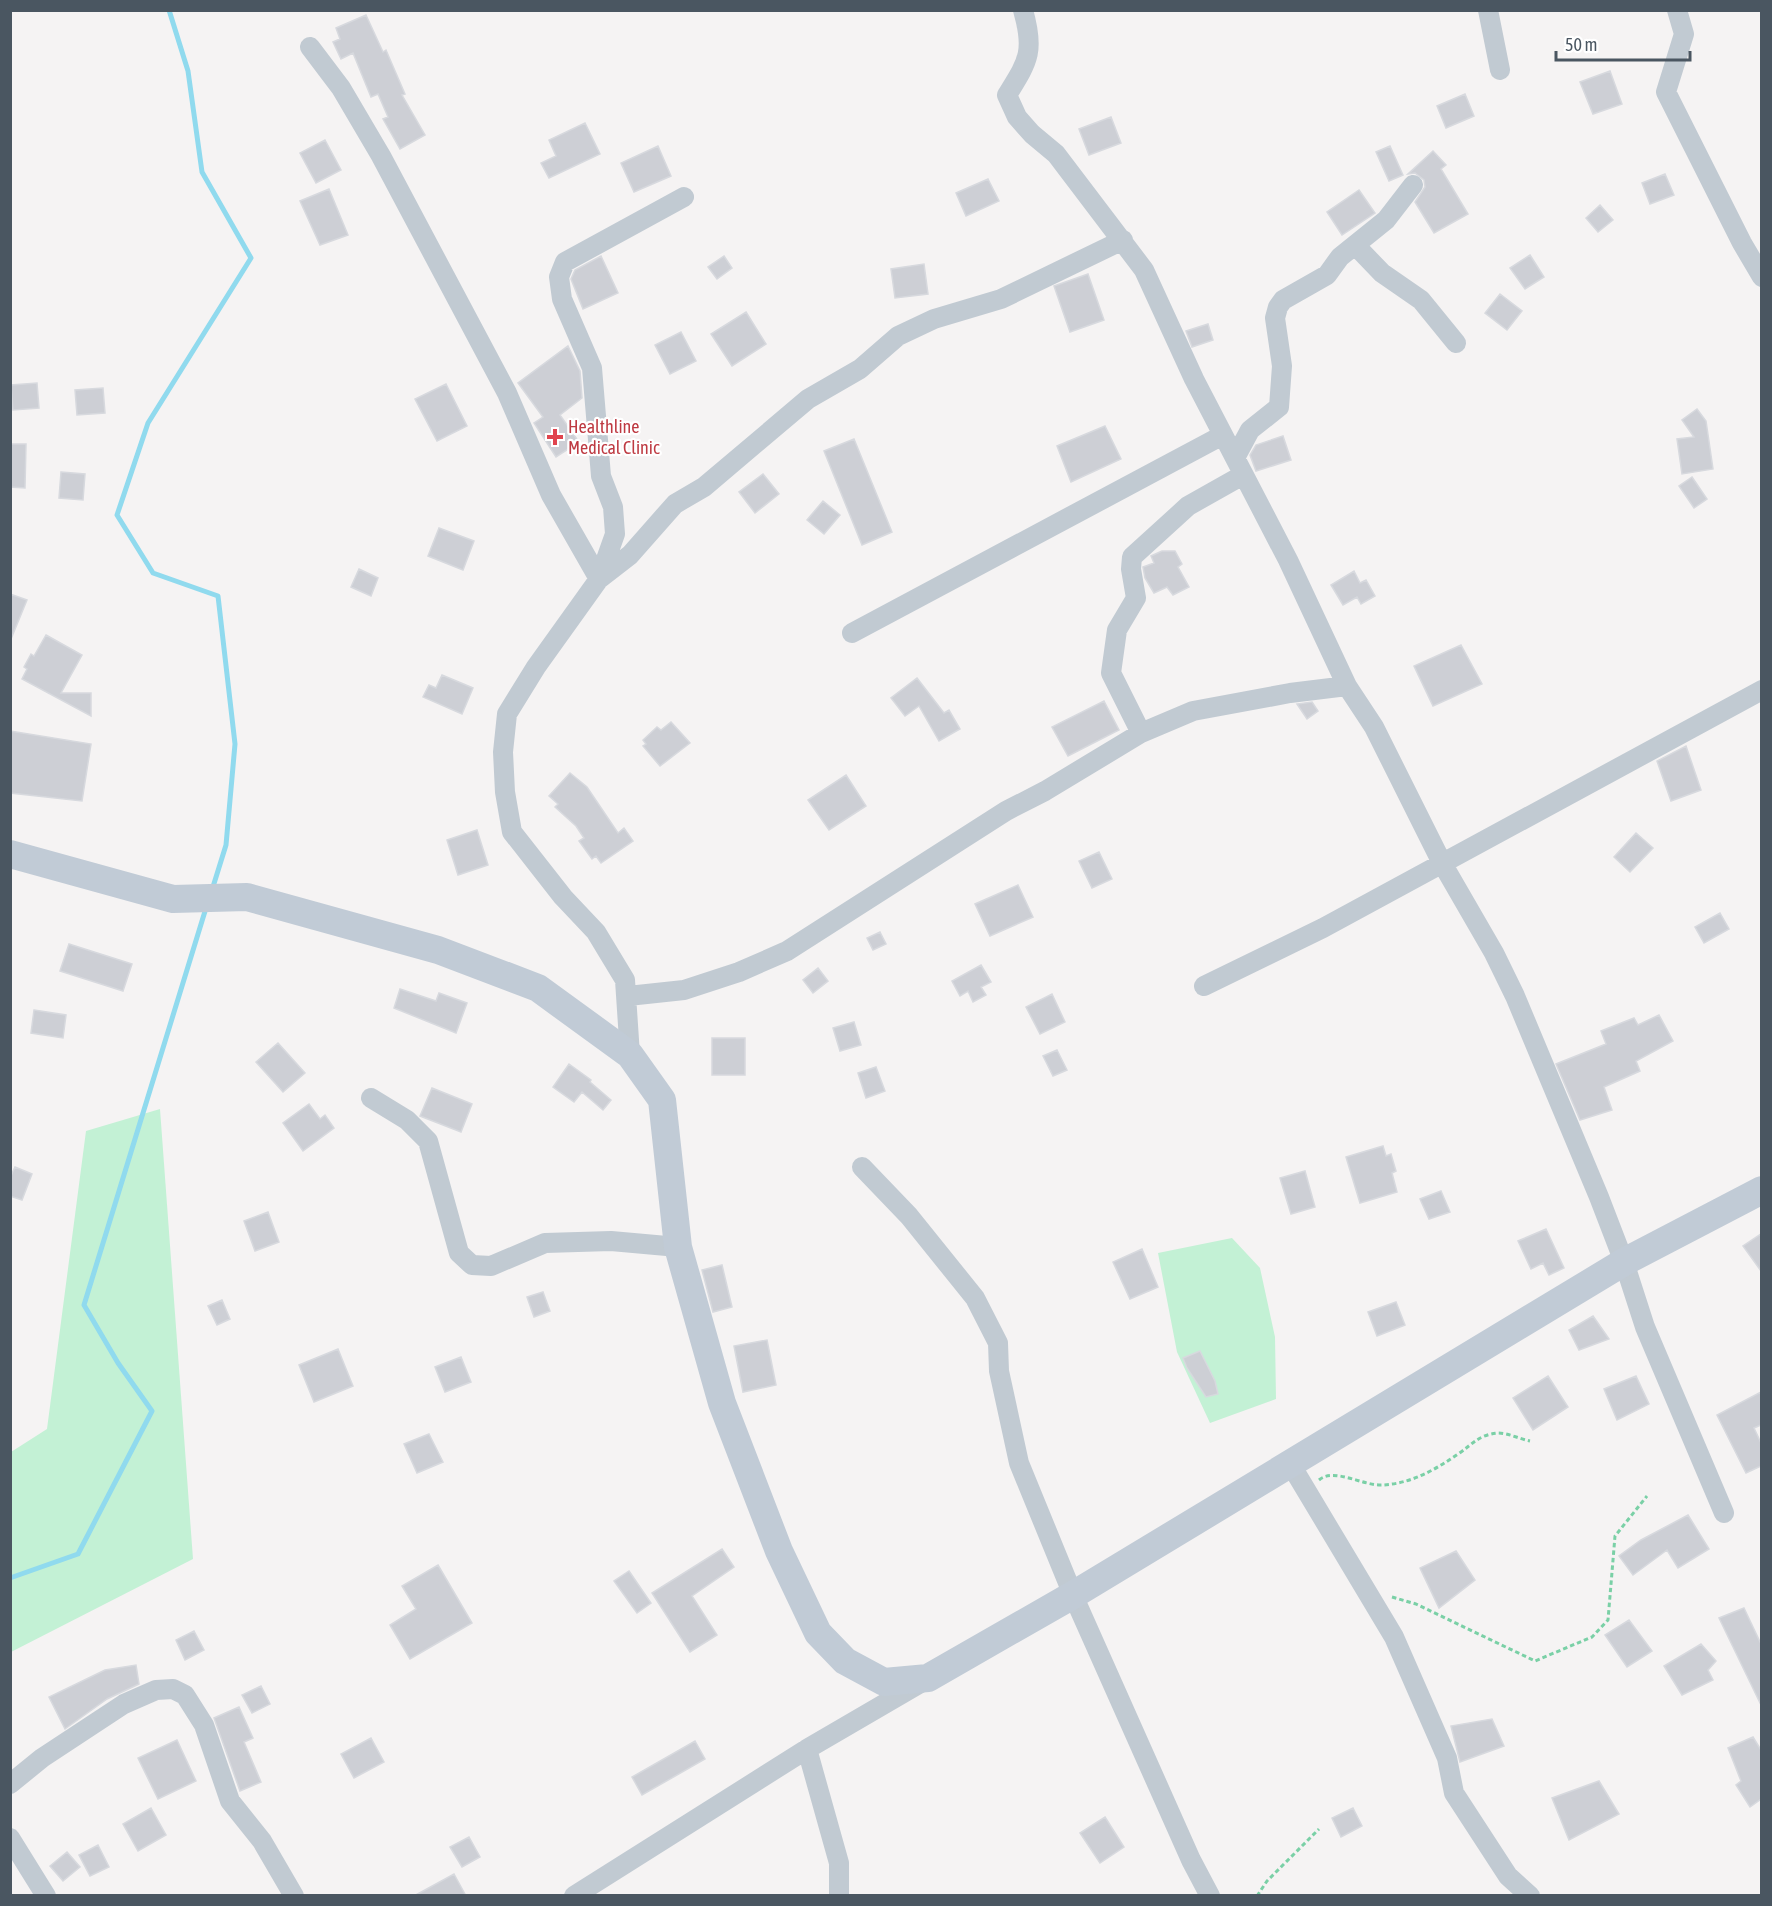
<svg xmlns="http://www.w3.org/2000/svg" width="1772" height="1906" font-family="'Asap Condensed',sans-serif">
<rect width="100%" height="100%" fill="#f5f3f3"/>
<!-- green -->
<path fill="#c3f1d5" d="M160 1109 193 1559 11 1652V1452L47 1429 86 1131Z
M1232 1238 1260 1268 1275 1337 1276 1399 1210 1423 1177 1352 1158 1253Z"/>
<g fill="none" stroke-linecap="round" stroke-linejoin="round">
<!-- stream -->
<path stroke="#90daee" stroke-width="5" d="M169 10 188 71 202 172 251 258 148 423 117 515 153 573 218 596 235 744 226 845 212 890
M10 1578 78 1554 152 1411 118 1363 84 1305 206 908"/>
</g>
<!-- building -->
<path fill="#cdcfd5" stroke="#d7d9de" stroke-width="1.5" d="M366 15 383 52 386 50 405 94 402 95 425 135 400 149 383 119 388 117 378 94 371 97 353 53 341 59 333 42 340 39 336 28Z
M1610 71 1622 104 1593 114 1580 82Z
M1465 94 1474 116 1446 128 1437 106Z
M1111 117 1121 143 1089 155 1079 129Z
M585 123 600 154 549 178 541 163 556 156 549 140Z
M325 140 341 170 316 183 300 153Z
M658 146 671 176 634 192 621 163Z
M1390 146 1403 175 1389 181 1376 152Z
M1433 151 1446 165 1441 169 1468 214 1434 233 1415 202 1425 187 1424 180 1415 173 1408 174Z
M1665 174 1674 195 1650 204 1642 183Z
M988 179 999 201 966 216 956 193Z
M329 189 348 235 320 245 300 201Z
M1359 190 1375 213 1342 235 1327 212Z
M1600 205 1613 220 1598 232 1586 218Z
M1530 255 1544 277 1525 289 1510 268Z
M601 256 618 293 583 309 571 279 575 270Z
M724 256 732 268 717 279 708 267Z
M924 264 928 294 895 298 891 269Z
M1088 274 1104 320 1070 332 1054 286Z
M1500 294 1522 311 1507 330 1485 313Z
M746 312 766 344 732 366 711 334Z
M1208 324 1213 340 1192 347 1186 331Z
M681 332 696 361 670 374 655 345Z
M568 346 580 371 582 398 560 415 579 442 556 457 534 423 543 417 518 383Z
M37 383 39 408 13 410 11 385Z
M446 384 467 426 437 441 415 399Z
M103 388 105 413 77 415 75 390Z
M1697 409 1706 421 1713 469 1682 474 1677 439 1694 437 1682 420Z
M1105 426 1121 459 1071 482 1057 446Z
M1283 436 1291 460 1256 471 1250 455 1256 445Z
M854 439 892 532 862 545 824 451Z
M10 444H26L25 488 10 487Z
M61 472 85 474 83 500 59 498Z
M763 474 779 494 755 513 739 492Z
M1692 477 1707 499 1694 508 1679 486Z
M823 501 840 515 824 534 807 520Z
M439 528 474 541 463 570 428 556Z
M1162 551H1175L1182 564 1178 567 1189 587 1173 595 1167 587 1154 593 1145 578 1143 567 1154 563 1151 556Z
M359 569 378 578 371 596 351 587Z
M1354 571 1360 583 1366 580 1375 596 1361 604 1357 597 1343 605 1331 585Z
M10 594 27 600 11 639H10Z
M46 635 82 655 61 693H91V716L22 679 27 669 24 667 31 654 34 656Z
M1461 645 1482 684 1433 706 1414 666Z
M442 675 473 688 462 714 423 697 429 685 436 688Z
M917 678 944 713 949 710 960 729 939 741 919 706 905 716 891 698Z
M1104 701 1119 730 1068 756 1052 727Z
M1312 702 1318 711 1307 719 1297 704Z
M671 722 690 743 660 766 643 746 646 744 643 740 657 727 661 730Z
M10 731 91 744 82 801 10 793Z
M1686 746 1701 790 1671 801 1657 761Z
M570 773 587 787 618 833 624 828 633 841 601 863 596 856 592 859 579 841 584 838 576 826 555 807 558 804 549 796Z
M846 775 866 806 829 830 808 800Z
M477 830 488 865 458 875 447 840Z
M1636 833 1653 848 1630 872 1614 857Z
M1099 852 1112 879 1092 888 1079 861Z
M1018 885 1033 917 990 936 975 904Z
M1720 913 1729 929 1704 943 1695 927Z
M880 932 886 944 873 950 867 938Z
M69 944 132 964 123 991 60 971Z
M981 965 991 982 981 987 986 995 973 1002 968 991 960 996 952 981Z
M818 968 828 981 813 993 803 980Z
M400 989 436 1001 439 993 467 1003 456 1033 394 1008Z
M1052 994 1065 1022 1040 1034 1026 1007Z
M34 1010 66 1015 63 1038 31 1033Z
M1659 1015 1673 1041 1636 1061 1640 1071 1604 1087 1612 1110 1580 1120 1556 1064 1606 1044 1601 1031 1634 1018 1638 1025Z
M854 1022 861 1045 840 1051 833 1028Z
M712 1038H745V1075H712Z
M278 1043 305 1073 283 1092 256 1062Z
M1057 1050 1067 1070 1053 1076 1043 1056Z
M569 1064 591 1080 590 1082 611 1100 603 1110 582 1092 574 1102 553 1087Z
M876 1067 885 1091 866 1098 858 1073Z
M432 1088 472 1104 461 1132 420 1116Z
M309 1104 320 1119 325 1115 334 1128 303 1151 283 1123Z
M1383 1146 1386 1156 1391 1154 1396 1171 1392 1173 1397 1192 1360 1203 1346 1157Z
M15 1167 32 1174 22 1200 10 1196V1178Z
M1305 1171 1315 1207 1291 1214 1280 1178Z
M1441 1191 1450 1212 1429 1219 1420 1199Z
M268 1212 279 1242 255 1251 244 1221Z
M1546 1229 1564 1268 1549 1275 1543 1263 1531 1269 1518 1241Z
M1761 1234V1271L1743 1246Z
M1142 1249 1158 1287 1130 1299 1113 1262Z
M722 1265 732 1307 713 1312 702 1270Z
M543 1292 550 1311 534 1317 527 1297Z
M222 1300 230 1319 217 1325 208 1306Z
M1396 1302 1405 1325 1377 1336 1368 1312Z
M1593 1316 1609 1339 1579 1350 1569 1330Z
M767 1340 776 1385 743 1392 734 1346Z
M338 1349 353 1386 314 1402 299 1365Z
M1200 1351 1215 1381 1218 1394 1206 1397 1187 1368 1183 1358Z
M461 1357 471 1382 445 1392 435 1367Z
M1548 1376 1568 1407 1533 1430 1513 1398Z
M1636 1376 1649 1404 1617 1420 1604 1389Z
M1761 1392V1425L1754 1428 1761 1443V1466L1746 1473 1717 1415Z
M429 1434 443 1462 417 1473 404 1444Z
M1688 1515 1709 1549 1678 1568 1667 1550 1633 1575 1619 1556 1641 1540Z
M722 1549 734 1567 692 1596 717 1635 690 1652 652 1593Z
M1456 1551 1475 1580 1439 1608 1420 1568Z
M438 1565 472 1623 410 1659 390 1625 416 1609 402 1586Z
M629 1571 651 1603 637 1613 614 1581Z
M1744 1608 1761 1644V1705L1719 1618Z
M1629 1620 1652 1651 1627 1667 1605 1635Z
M194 1631 204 1650 185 1660 176 1640Z
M1701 1644 1716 1661 1708 1670 1713 1680 1682 1695 1664 1666Z
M136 1665 139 1684 107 1699 65 1729 49 1697 105 1670Z
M261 1686 270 1704 252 1713 242 1695Z
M239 1707 253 1738 244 1742 261 1782 240 1791 214 1718Z
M1492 1719 1504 1746 1460 1762 1451 1726Z
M1753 1737 1761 1750V1799L1750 1807 1736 1785 1741 1781 1728 1748Z
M371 1738 384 1762 354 1778 341 1754Z
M177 1740 196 1781 158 1799 138 1758Z
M695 1741 705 1759 642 1795 632 1777Z
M1599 1781 1619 1814 1569 1840 1552 1798Z
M151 1808 166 1835 138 1851 123 1824Z
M1353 1808 1362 1826 1341 1837 1332 1818Z
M1105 1817 1124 1847 1100 1863 1080 1833Z
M469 1837 480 1857 462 1867 450 1847Z
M98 1845 109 1867 90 1876 79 1855Z
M67 1852 80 1867 63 1881 50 1866Z
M454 1874 466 1896H414Z"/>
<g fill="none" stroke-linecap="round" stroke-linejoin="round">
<!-- path -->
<path stroke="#7ad0a6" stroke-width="3" stroke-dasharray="4.5 3" stroke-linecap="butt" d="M1319 1480C1334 1467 1363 1486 1382 1485 1410 1484 1435 1470 1458 1454 1473 1444 1478 1435 1498 1433 1508 1433 1520 1439 1530 1441
M1392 1597 1416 1604 1535 1661 1592 1637 1608 1620 1615 1536 1647 1496
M1257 1896 1267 1881 1319 1829"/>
<!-- street -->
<path stroke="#c1cad2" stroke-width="20" d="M1023 10C1035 52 1028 61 1007 95L1017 117 1032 134 1056 154 1144 270 1194 379 1288 560 1347 686 1374 727 1442 863 1494 953 1515 996 1599 1197 1624 1262 1645 1327 1724 1513
M1488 10 1500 70
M1677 10 1684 34 1666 92 1742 243 1762 277
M310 47 341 88 381 156 507 393 551 495 599 579 630 555 675 504 704 487 808 399 860 369 898 336 934 319 1001 299 1123 240
M1356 246 1382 273 1421 300 1456 343
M1235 458 1250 430 1279 407 1282 366 1275 318 1278 307 1283 300 1327 275 1340 257 1386 220 1413 185
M852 633 1223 435
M1141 733 1111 673 1117 630 1136 598 1131 569 1132 557 1188 506 1243 475
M1204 986 1323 928 1762 690
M628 996 684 990 739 972 787 951 1006 811 1045 791 1141 733 1193 711 1290 693 1347 686
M630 1055 625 980 596 932 563 897 512 832 505 792 503 752 507 714 536 667 599 579 615 534 613 507 601 476 592 368 562 299 559 277 565 262 684 197
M371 1098 407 1120 428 1141 459 1253 472 1265 491 1266 545 1243 611 1241 678 1247
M862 1167 909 1216 975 1298 998 1343 999 1371 1019 1463 1073 1595 1191 1860 1210 1896
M1291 1465 1394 1637 1447 1758 1454 1793 1508 1876 1530 1896
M807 1749 839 1863V1896
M10 1784 42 1758 124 1704 156 1690 173 1689 185 1695 204 1725 230 1801 262 1841 294 1896
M10 1838 46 1896
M574 1896 807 1749 922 1682"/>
<!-- secondary -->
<path stroke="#c1cbd6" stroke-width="28" d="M10 854 173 899 247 897 438 950 538 988 630 1055 662 1100 678 1247 722 1403 779 1551 818 1633 845 1661 884 1682 928 1678 1073 1595 1624 1262 1762 1190"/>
</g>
<!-- markers -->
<path fill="#e0444e" stroke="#fff" stroke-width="2" d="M552 428h6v6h6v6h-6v6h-6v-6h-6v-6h6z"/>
<g text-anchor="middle" stroke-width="4.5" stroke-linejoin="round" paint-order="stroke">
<!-- health labels -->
<g font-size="18" fill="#be3a42" stroke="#fff" text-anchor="start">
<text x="568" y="433">Healthline<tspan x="568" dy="21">Medical Clinic</tspan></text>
</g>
</g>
<!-- border -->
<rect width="1772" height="1906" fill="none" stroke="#4a5661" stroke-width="24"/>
<!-- scale -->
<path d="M1556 51v9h134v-9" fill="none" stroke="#4a5661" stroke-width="3"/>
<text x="1565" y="51" font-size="18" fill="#4a5661" stroke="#ffffff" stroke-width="4.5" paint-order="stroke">50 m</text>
</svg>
